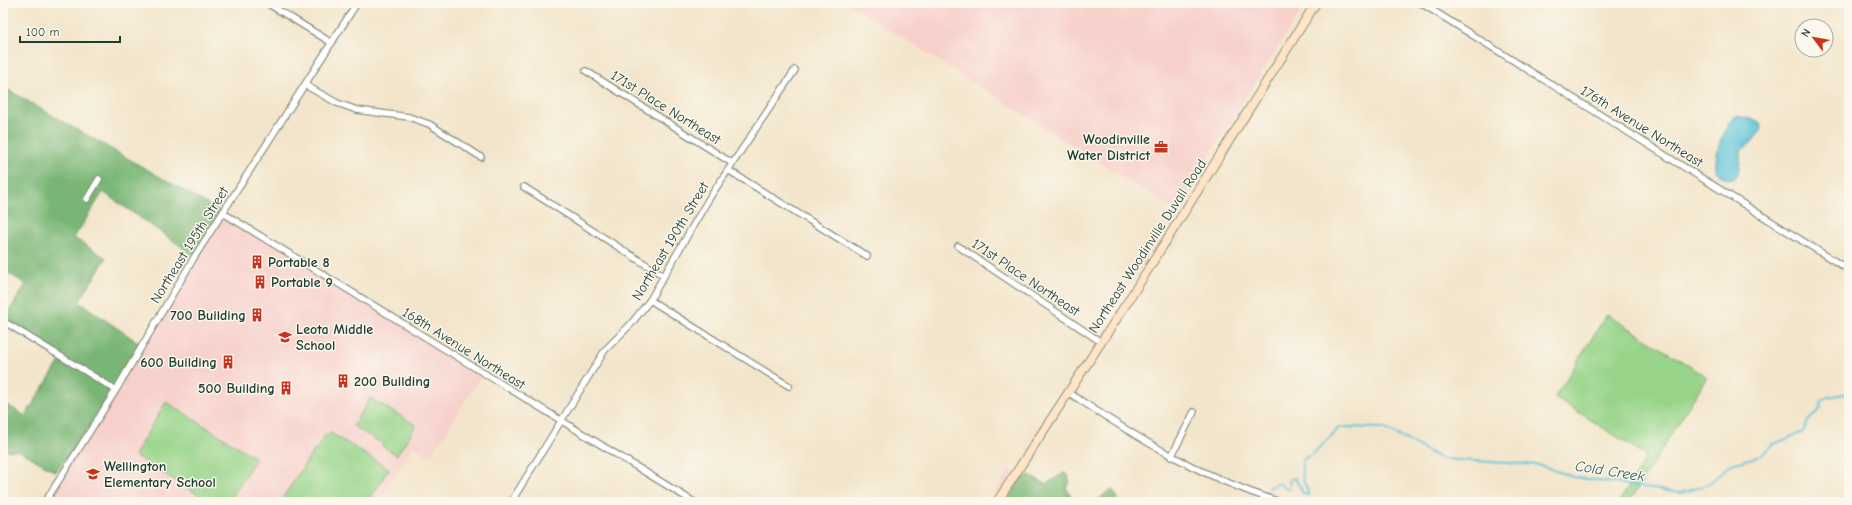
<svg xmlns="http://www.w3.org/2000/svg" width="1852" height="505" font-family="'Comic Neue',sans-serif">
<rect width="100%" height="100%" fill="#fbf7ec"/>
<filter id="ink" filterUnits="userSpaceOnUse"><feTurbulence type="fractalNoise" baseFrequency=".025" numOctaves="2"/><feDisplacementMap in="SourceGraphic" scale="8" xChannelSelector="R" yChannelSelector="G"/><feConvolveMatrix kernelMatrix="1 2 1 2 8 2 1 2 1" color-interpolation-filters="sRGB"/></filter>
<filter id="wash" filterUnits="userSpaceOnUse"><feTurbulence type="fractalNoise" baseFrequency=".012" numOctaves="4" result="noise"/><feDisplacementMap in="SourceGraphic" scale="16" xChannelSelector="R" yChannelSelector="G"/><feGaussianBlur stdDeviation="0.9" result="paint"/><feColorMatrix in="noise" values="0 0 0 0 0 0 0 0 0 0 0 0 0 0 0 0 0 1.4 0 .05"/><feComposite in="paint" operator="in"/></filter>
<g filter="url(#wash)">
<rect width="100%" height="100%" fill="#f3e5cb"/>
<!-- built -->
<path fill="#f7d0cb" d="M847 3H1306L1175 210Z
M223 213 483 373 430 457 413 446 379 502H42L80 446Z
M1008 470 1059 502H988Z"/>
<!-- green -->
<path fill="#97d489" stroke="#5b885e" d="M1607 314 1707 377 1629 502H1619L1647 456 1555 397Z
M370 398 416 425 397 455 382 446 383 444 353 426Z
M166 402 256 458 229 502H210L134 455Z
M331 433 389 469 368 502H280L314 450 315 451 326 434Z"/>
<!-- forest -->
<path fill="#79b675" stroke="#4c7a54" d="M3 87 223 213 195 256 103 192 74 238 106 258 79 302 142 345 116 390 56 472 20 451 3 450V402L25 416 62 358 3 321 26 284 3 270Z
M1064 473 1068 475 1070 483 1066 487 1074 502H1007L1020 480 1029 475 1046 484Z
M1113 490 1118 498 1116 502H1095L1106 493Z"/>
<!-- water -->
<path fill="#5ac2d7" stroke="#3c8086" d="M1735 116C1742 116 1756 120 1761 124L1762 130 1750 144 1741 150C1740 168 1739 193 1715 171 1716 152 1721 129 1735 116Z"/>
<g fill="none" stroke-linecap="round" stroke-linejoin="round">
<!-- stream -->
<path stroke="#5ac2d7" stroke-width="2" d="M1268 488 1279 483 1286 489H1290L1289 482 1291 479 1295 478 1303 493 1307 495 1309 494C1303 481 1300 473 1303 459L1312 455 1340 427 1384 428 1442 459 1540 465 1573 477 1680 493 1707 485 1731 464 1760 456 1774 444 1803 432 1808 421 1820 409 1822 401 1828 397 1849 393"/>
</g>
</g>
<g filter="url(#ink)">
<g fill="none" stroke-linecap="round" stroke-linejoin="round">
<!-- street casing -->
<g stroke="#899180" stroke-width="8">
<path id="street" d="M267 3 332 43
M1421 3 1849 270
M586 71 732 163
M305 85 337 103 357 110 409 117 429 124 481 157
M728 170 867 256
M524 187 664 276
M87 199 99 179
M223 213 694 502
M958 246 1101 342
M650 300 789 386
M3 321 116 390
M1068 392C1137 438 1200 477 1280 502
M1171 457 1194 412
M45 502 116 390 195 256 357 3
M511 502 605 350 631 324 650 300 708 200 795 70"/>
</g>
<!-- secondary casing -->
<g stroke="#899180" stroke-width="10">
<path id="secondary" d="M997 502 1130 298 1316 3"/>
</g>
<!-- street -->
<use href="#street" stroke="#fff" stroke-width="5.5"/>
<!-- secondary -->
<use href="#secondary" stroke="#ffe4c6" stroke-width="8"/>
</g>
</g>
<!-- icons -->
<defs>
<g id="office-bare" transform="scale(1.08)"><path d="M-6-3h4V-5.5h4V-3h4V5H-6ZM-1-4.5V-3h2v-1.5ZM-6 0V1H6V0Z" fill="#c8321e" stroke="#fbf7ec" stroke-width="2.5" paint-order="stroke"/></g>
<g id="building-bare" transform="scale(1.08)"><path d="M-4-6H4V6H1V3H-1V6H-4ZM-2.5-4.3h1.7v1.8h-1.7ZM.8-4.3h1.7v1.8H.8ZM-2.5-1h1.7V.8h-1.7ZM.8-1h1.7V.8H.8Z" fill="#c8321e" stroke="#fbf7ec" stroke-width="2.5" paint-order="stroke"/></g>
<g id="school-bare" transform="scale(1.08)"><path d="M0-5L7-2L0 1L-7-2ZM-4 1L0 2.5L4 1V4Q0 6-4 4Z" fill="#c8321e" stroke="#fbf7ec" stroke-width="2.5" paint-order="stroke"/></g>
</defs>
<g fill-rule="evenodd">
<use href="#office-bare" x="1161" y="147"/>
<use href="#building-bare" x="257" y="262"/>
<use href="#building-bare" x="260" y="282"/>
<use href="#building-bare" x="257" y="315"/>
<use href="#school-bare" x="285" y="337"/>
<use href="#building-bare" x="228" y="362"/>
<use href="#building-bare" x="343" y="381"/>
<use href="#building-bare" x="286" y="388"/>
<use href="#school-bare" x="93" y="474"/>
</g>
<g text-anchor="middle" stroke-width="3" stroke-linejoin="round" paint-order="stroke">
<!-- street labels -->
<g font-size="14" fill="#1f3d34" stroke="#fbf7ec">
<text transform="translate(666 107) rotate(32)" y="5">171st Place Northeast</text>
<text transform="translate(1642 126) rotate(32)" y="5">176th Avenue Northeast</text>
<text transform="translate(670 241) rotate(-59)" y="5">Northeast 190th Street</text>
<text transform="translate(189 245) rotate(-58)" y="5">Northeast 195th Street</text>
<text transform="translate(1147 246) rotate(-57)" y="5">Northeast Woodinville Duvall Road</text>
<text transform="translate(1026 277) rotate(34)" y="5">171st Place Northeast</text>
<text transform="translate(464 348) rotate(32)" y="5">168th Avenue Northeast</text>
</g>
<!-- poi labels -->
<g font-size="14" font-weight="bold" fill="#1f3d34" stroke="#fbf7ec" text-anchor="start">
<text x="1150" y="144" text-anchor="end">Woodinville<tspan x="1150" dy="16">Water District</tspan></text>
<text x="268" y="267">Portable 8</text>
<text x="271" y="287">Portable 9</text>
<text x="246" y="320" text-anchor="end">700 Building</text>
<text x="296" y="334">Leota Middle<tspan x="296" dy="16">School</tspan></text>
<text x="217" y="367" text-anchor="end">600 Building</text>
<text x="354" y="386">200 Building</text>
<text x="275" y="393" text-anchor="end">500 Building</text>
<text x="104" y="471">Wellington<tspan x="104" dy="16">Elementary School</tspan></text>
</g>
<!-- water labels -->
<g font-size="15" font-style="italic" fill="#2e5e5d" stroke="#fbf7ec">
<text transform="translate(1610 471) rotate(9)" y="5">Cold Creek</text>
</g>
</g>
<!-- margin -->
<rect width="1852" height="505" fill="none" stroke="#fbf7ec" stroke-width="16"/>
<!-- north arrow -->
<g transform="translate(1814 38) rotate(302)"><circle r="19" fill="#fbf7ec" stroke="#a3ada2"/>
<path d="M0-3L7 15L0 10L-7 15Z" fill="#c8321e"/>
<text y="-6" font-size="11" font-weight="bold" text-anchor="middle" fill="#1f3d34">N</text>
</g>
<!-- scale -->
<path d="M20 36v6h100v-6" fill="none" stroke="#1f3d34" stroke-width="2"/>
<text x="26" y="36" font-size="12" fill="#1f3d34" stroke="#fbf7ec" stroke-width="3" paint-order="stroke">100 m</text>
</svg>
